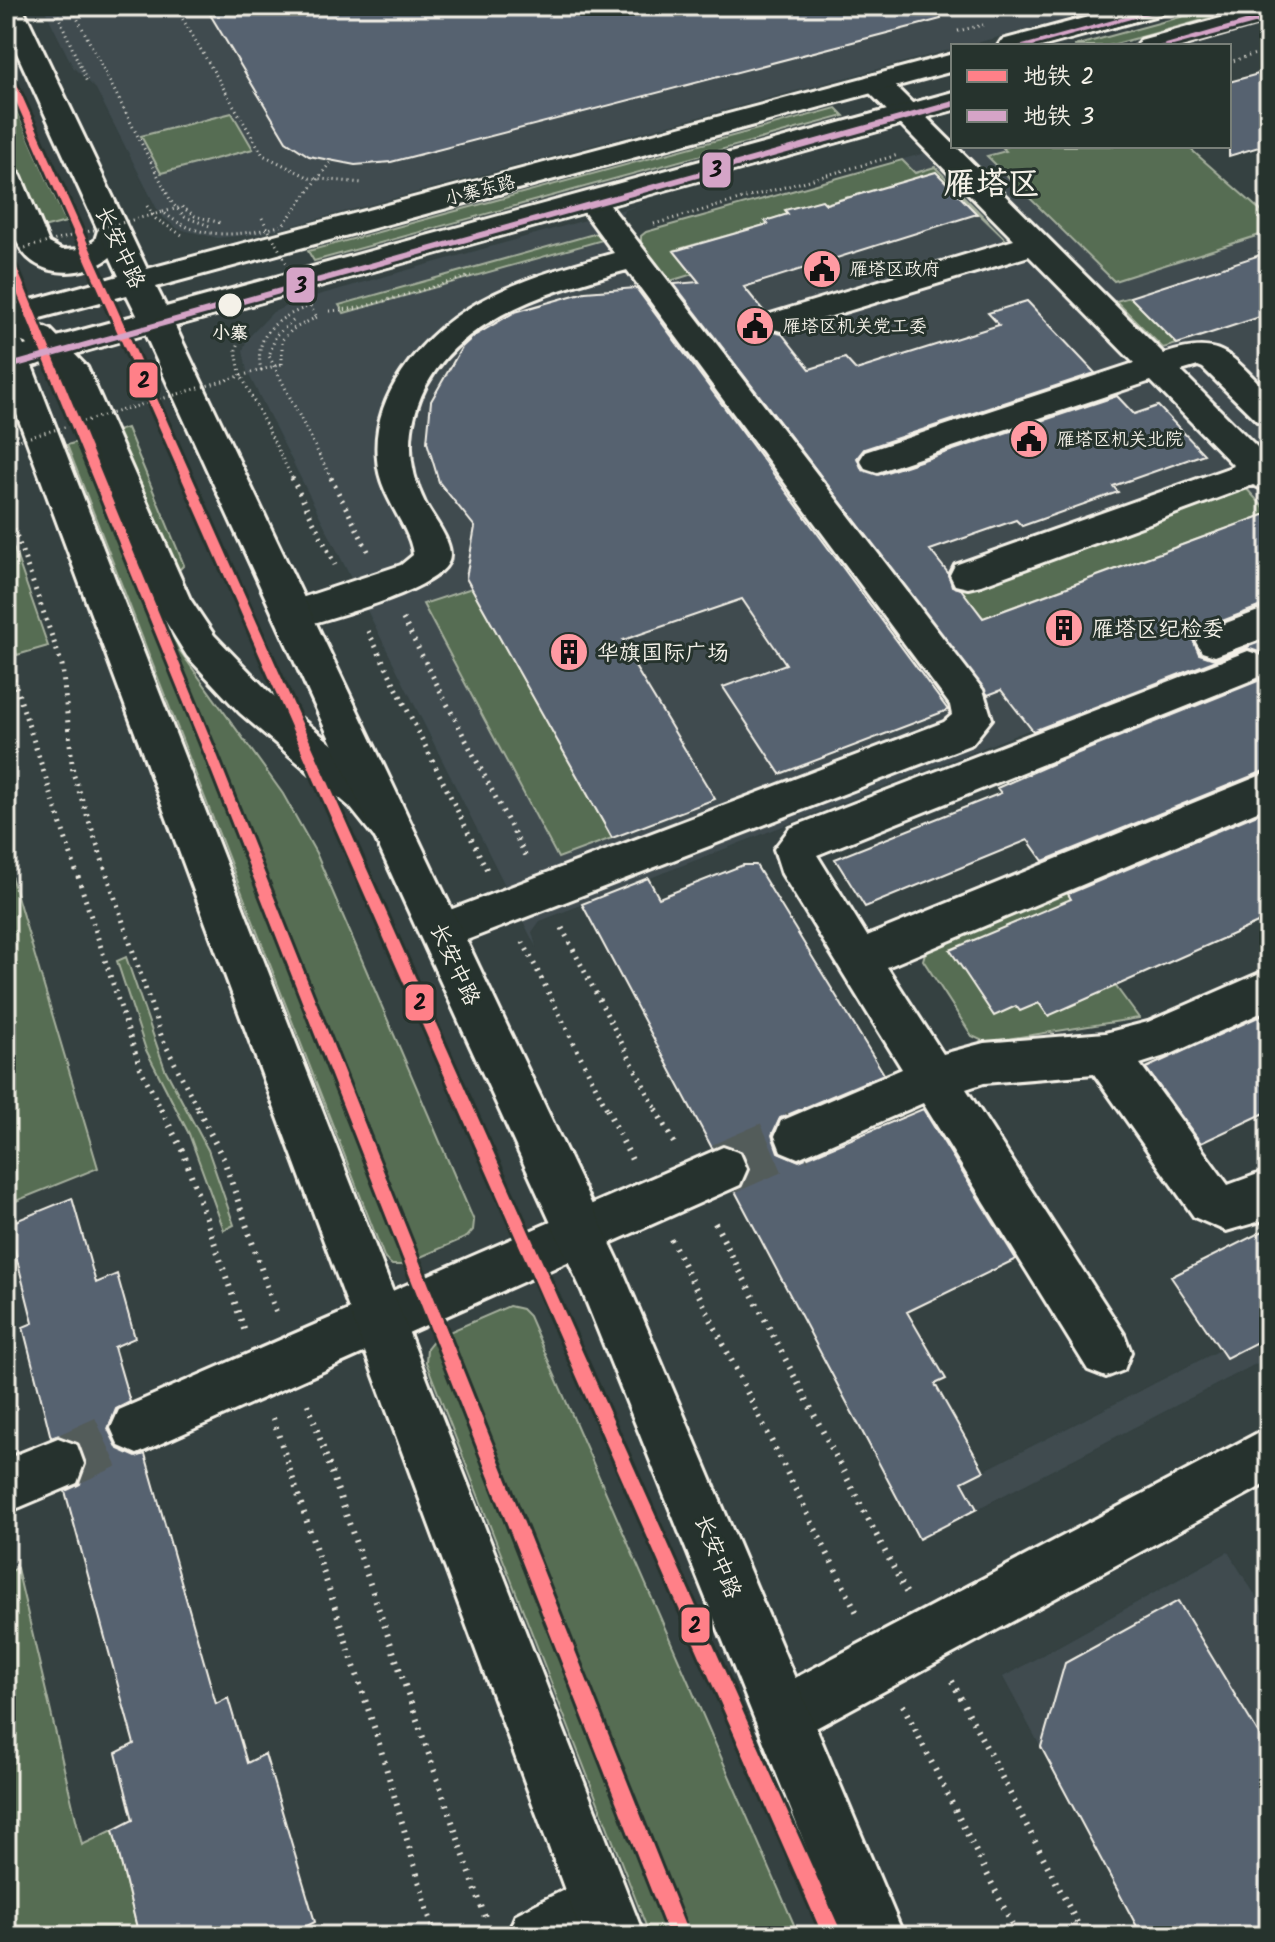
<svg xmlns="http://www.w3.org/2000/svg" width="1275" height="1942" font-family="Kalam,'LXGW WenKai TC',sans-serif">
<rect width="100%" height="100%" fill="#354141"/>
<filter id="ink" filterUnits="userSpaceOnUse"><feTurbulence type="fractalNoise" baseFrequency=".0125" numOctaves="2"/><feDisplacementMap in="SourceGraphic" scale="16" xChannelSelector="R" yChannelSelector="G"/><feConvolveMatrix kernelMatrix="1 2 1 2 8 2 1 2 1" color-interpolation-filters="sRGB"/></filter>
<g filter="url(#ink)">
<!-- built -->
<path fill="#3f4b4f" d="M43 6H1115L965 46H953V49L265 233 218 238 178 229 160 215 96 89 73 67Z
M953 145 1187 146 1269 218V313L1255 319 1269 332V646L1265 642 1080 714 1086 721 1039 740 1031 729 540 921 532 932 536 947 247 371 243 350 247 339 273 312 301 300 646 203 625 210 621 216 639 241 646 232Z
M1269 1336V1357L977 1509 962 1482 1220 1350 1226 1358Z
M1228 1552 1269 1617V1936H1142L1003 1677Z"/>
<!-- green -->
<path fill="#566d52" stroke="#a5af9d" stroke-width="2" d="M1221 6H1254L1108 46H1074Z
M6 85 66 222 35 230 6 160Z
M836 108 844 116 314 261 308 251Z
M232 113 253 149 161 173 141 136Z
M1009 146H1187L1269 218V232L1114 281 987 156 1006 151 1003 148Z
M902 160 915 173 935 167 1008 242 939 175 851 200 848 197 826 204 822 200 786 210 788 214 766 221 768 224 675 250 693 274 670 281 641 243V236L646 232Z
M601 232 606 239 344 313 339 305Z
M1130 297 1177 344 1163 348 1116 301Z
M127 428 184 565 180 569 174 570 114 432Z
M92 438 180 651 283 794 316 853 474 1221 473 1230 467 1237 402 1265H392L385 1259 67 445Z
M1244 486 1269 513 1001 611 989 625 960 589Z
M6 526 48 646 17 655 6 622Z
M472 588 612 838 558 858 423 604Z
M6 859 98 1168 6 1205Z
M1111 868 1119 879 994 1015 1016 1006 1039 1003 1048 1016 1100 965 1139 1018 1001 1040 985 1042 972 1036 923 960 927 946Z
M126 957 165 1069 208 1150 234 1225 224 1230 189 1134 146 1050 117 961Z
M509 1306 522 1309 529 1316 799 1936H650L426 1362 427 1348 435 1338Z
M17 1568 82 1845 113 1830 139 1936H6V1574Z"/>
<!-- building -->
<path fill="#576270" stroke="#f4f1e8" stroke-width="2" d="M205 6H939L941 19 391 162 355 165 309 156 286 141Z
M1269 71V144L1229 156V82Z
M936 172 977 214 744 287 766 314 763 323 769 331 782 334 810 369 845 358 856 370 999 325 988 313 1027 301 1095 373 864 449 857 458 862 470 878 475 1117 396 1134 414 1158 406 1204 454 1113 486 1118 492 1022 526 1016 520 930 550 948 573 952 586 961 589 983 618 1269 513V603L1201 629 1193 640 1199 654 1214 659 1260 642 1269 652V663L1263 653 1247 648 1033 731 1001 690 988 695 674 284 699 282 674 251 768 224 765 221 788 214 785 210 822 200 826 204Z
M1269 252V314L1177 344 1130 297Z
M636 288 948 710 780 774 723 687 786 664 742 599 623 640 637 663 634 665 715 799 612 838 466 578 475 527 439 482 427 442 431 401 462 347 474 336 515 312 585 292Z
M1269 669V769L1043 861 1028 840 865 907 835 859 1001 793 997 788 1056 762 1263 679Z
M1269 809V918L1048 1016 1039 1003 1020 1011 1016 1006 994 1016 950 950 1071 899 1068 894Z
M743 865H756L884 1074 780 1118 772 1135 778 1152 799 1161 923 1109 1016 1259 907 1312 946 1379 935 1384 984 1471 962 1482 977 1509 919 1539 735 1191 743 1186 750 1170 743 1152 724 1144 712 1148 582 904 648 878 659 898Z
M1269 1012V1111L1201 1143 1146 1068Z
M72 1198 96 1283 117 1274 135 1338 114 1347 130 1402 116 1409 108 1429 118 1449 136 1457 145 1454 216 1704 228 1698 247 1763 265 1754 315 1922 287 1936H139L113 1830 133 1820 116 1753 134 1744 65 1491 80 1484 87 1463 78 1442 59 1435 51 1438 23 1327 33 1323 8 1224Z
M1269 1228V1336L1226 1358 1171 1277Z
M1178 1601 1269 1751V1936H1142L1041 1747 1065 1663Z"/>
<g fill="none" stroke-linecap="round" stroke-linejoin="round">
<!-- minor-tunnel -->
<path stroke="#525b5a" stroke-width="53" stroke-dasharray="53 27" stroke-linecap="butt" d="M723 1169 798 1136
M58 1464 137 1428"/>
<!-- minor casing -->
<g stroke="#f4f1e8" stroke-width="6">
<path id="minor" d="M876 75 886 77 1164 354C1222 335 1229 355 1269 393V424L1257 421 1203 368 1198 366 1181 371 1269 459V492L1253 485 981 585 968 588 955 585 950 575 955 565 1234 466 1151 381 889 468 877 472 865 468 860 460 865 452 1134 363 1029 256 792 328 781 331 770 328 765 321 770 314 1014 240 866 89 862 83 866 77Z
M6 167 17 170 21 176 49 243 62 250 83 249 95 240 101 221H123L127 228C122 272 49 288 23 252 5 226 6 196 6 167Z
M591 192 602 195 983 690 992 719 972 744 441 950 426 945 419 932 426 919 944 722 952 715 950 705 627 270C546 292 440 322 415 414 407 445 411 475 425 503 433 519 457 546 448 563 433 592 326 619 293 629L280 625 274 615 280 605 401 565 413 555C411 527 379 497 377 459 374 427 384 398 402 372 451 298 532 276 614 253L576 201 580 195Z
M6 312 51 330 87 367 190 599 214 635 268 691 379 783 410 825 404 837 389 842 374 837 350 807 240 713 187 656 153 601 60 380 27 344 6 335Z
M1269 607V636L1215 656 1202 652 1196 642 1202 632Z
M1248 651 1262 656 1267 666 1262 676 817 855 867 936 1269 772V806L887 967 943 1054 984 1043 1105 1033 1148 1022 1269 969V1009L1171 1054 1140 1064 1228 1185 1269 1170V1218L1264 1220 1226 1231 1194 1217 1094 1074 984 1083 966 1089 1124 1334 1131 1352 1124 1370 1106 1377 1088 1370 923 1103 798 1158 781 1151 775 1136 781 1121 902 1069 782 874 774 849 790 828Z
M723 1147 740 1153 747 1169 740 1185 155 1446 137 1454 119 1446 111 1428 119 1410Z
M1269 1427V1482L803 1735 783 1744 763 1735 754 1715 763 1695Z
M58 1438 77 1445 84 1464 77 1483 6 1513V1459Z
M600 1872 621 1881 630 1902 621 1923 599 1936H507L516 1914Z"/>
</g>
<!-- major casing -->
<g stroke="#f4f1e8" stroke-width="6">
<path id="major" d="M6 6H22L147 269 953 54V71L156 287 166 307 953 92V110L175 326 619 1262 904 1936H842L582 1291 145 334 32 366 644 1936H582L6 385V330L18 334 24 346 137 315 127 295 6 327V307L119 276 6 29Z
M1129 6H1173L1169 12 1043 46H998L1002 40Z
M1265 6H1269V21L1181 46H1136L1140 40Z"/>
</g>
<!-- path-far2 -->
<path stroke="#f4f1e8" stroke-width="3" stroke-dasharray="1 4" stroke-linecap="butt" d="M54 6 87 82
M71 6 172 203 185 217 210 226
M175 6 263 155 310 178 363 183
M958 31 983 25
M1229 62 1269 50
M147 206 156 219 182 235
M182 207 195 216 221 223
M654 224 898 155
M330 311 359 308 471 276
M293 321 276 335 269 356 332 480
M244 331 236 350 240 373 293 480
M282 364V340L293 329 317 317"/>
<!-- path-far1 -->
<path stroke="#f4f1e8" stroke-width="5" stroke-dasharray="2 6" stroke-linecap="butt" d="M292 478 335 565
M331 478 369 553
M6 506 62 665 73 773 162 1038 199 1111
M403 619 527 858
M368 631 488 872
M6 656 140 1067 162 1111
M562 928 657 1111
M523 942 608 1111"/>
<!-- path -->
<path stroke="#f4f1e8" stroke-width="6" stroke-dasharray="2 7" stroke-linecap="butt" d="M161 1109 184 1154 245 1332
M198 1109 224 1160 277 1315
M607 1109 633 1162
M656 1109 674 1143
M715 1223 907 1594
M671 1239 859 1617
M308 1404 486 1920
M273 1418 376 1733 435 1936
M952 1681 1084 1936
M903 1705 1018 1936"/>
<!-- minor -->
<use href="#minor" fill="#26332d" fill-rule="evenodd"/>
<!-- major -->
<use href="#major" fill="#26332d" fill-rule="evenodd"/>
<!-- path-bridge -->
<path stroke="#f4f1e8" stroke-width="3" stroke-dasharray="1 4" stroke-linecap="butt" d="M163 212 182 207
M262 218 268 229 283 225 330 163
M6 253 163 212C194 238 230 237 268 229L310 306C279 317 253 333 261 370L6 444
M310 306 317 317
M261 370 282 364"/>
<!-- metro-1 casing -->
<g stroke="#26332d" stroke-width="6">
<path id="metro-1" d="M6 66 10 69 843 1936H823L6 79Z
M6 251 11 254 218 757 689 1936H669L206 757 6 266Z"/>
</g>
<!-- metro-2 casing -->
<g stroke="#26332d" stroke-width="6">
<path id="metro-2" d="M1164 6H1178L1033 46H1019Z
M1269 14V20L1173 46H1159Z
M953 101V107L6 370V364Z"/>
</g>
<!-- metro-1 -->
<use href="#metro-1" fill="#ff8088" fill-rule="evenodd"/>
<!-- metro-2 -->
<use href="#metro-2" fill="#d5a4c7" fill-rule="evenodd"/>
</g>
</g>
<!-- icons -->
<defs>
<g id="civic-disc" transform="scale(2)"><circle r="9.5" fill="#ff9aa2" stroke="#26332d"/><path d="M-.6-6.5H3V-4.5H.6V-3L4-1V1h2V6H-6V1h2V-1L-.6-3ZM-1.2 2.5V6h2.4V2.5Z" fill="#111"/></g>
<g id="building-disc" transform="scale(2)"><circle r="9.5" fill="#ff9aa2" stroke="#26332d"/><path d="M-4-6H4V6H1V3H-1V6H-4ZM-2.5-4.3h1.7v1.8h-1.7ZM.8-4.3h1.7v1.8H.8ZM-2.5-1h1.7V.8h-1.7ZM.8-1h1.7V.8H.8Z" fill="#111"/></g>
</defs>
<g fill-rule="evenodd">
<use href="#civic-disc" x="822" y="269"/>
<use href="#civic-disc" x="755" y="326"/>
<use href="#civic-disc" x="1029" y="439"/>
<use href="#building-disc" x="1064" y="628"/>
<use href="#building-disc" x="569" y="652"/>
</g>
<!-- markers -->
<circle fill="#f4f1e8" stroke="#26332d" stroke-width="3" cx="230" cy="305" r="13"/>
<g text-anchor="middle" stroke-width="6" stroke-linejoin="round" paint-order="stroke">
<!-- far-street labels -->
<g font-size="18" fill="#f4f1e8" stroke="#26332d">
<text transform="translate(480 190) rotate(-15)" y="6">小寨东路</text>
</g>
<!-- far-poi labels -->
<g font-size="18" fill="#f4f1e8" stroke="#26332d" text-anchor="start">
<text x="850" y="275">雁塔区政府</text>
<text x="783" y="332">雁塔区机关党工委</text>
<text x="1057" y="445">雁塔区机关北院</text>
</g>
<!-- far-stop labels -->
<g font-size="18" font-weight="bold" fill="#f4f1e8" stroke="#26332d">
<text x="230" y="339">小寨</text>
</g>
<!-- street labels -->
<g font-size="22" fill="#f4f1e8" stroke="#26332d">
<text transform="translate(121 247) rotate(65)" y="8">长安中路</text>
<text transform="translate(456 964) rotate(65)" y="8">长安中路</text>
<text transform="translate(719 1556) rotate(68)" y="8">长安中路</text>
</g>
<!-- poi labels -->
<g font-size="22" fill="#f4f1e8" stroke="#26332d" text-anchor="start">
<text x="1092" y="636">雁塔区纪检委</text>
<text x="597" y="660">华旗国际广场</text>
</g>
<!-- far-town labels -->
<g font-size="32" font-weight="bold" fill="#f4f1e8" stroke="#26332d">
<text x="992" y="194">雁塔区</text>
</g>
</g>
<g stroke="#26332d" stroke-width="3">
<rect x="701" y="151" width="31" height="38" rx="8" fill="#d5a4c7"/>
<rect x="285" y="266" width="31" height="38" rx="8" fill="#d5a4c7"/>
<rect x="128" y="361" width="31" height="38" rx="8" fill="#ff8088"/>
<rect x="404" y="983" width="31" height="39" rx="8" fill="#ff8088"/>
<rect x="680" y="1606" width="31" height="38" rx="8" fill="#ff8088"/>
</g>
<g font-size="22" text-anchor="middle" font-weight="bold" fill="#111">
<text x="716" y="177">3</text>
<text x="301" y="293">3</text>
<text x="144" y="388">2</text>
<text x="420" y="1010">2</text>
<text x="695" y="1633">2</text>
</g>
<!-- margin -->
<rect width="1275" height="1942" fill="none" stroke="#26332d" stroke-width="32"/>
<rect x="16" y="16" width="1243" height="1910" fill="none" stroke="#f4f1e8" stroke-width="3" filter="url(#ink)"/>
<!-- legend -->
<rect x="951" y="44" width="280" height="104" fill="#26332d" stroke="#787f78" stroke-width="2"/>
<rect x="967" y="70" width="40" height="12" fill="#ff8088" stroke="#787f78" stroke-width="2"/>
<text x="1023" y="84" font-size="24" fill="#f4f1e8">地铁 2</text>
<rect x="967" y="110" width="40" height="12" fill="#d5a4c7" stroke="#787f78" stroke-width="2"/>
<text x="1023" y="124" font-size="24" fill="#f4f1e8">地铁 3</text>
</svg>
